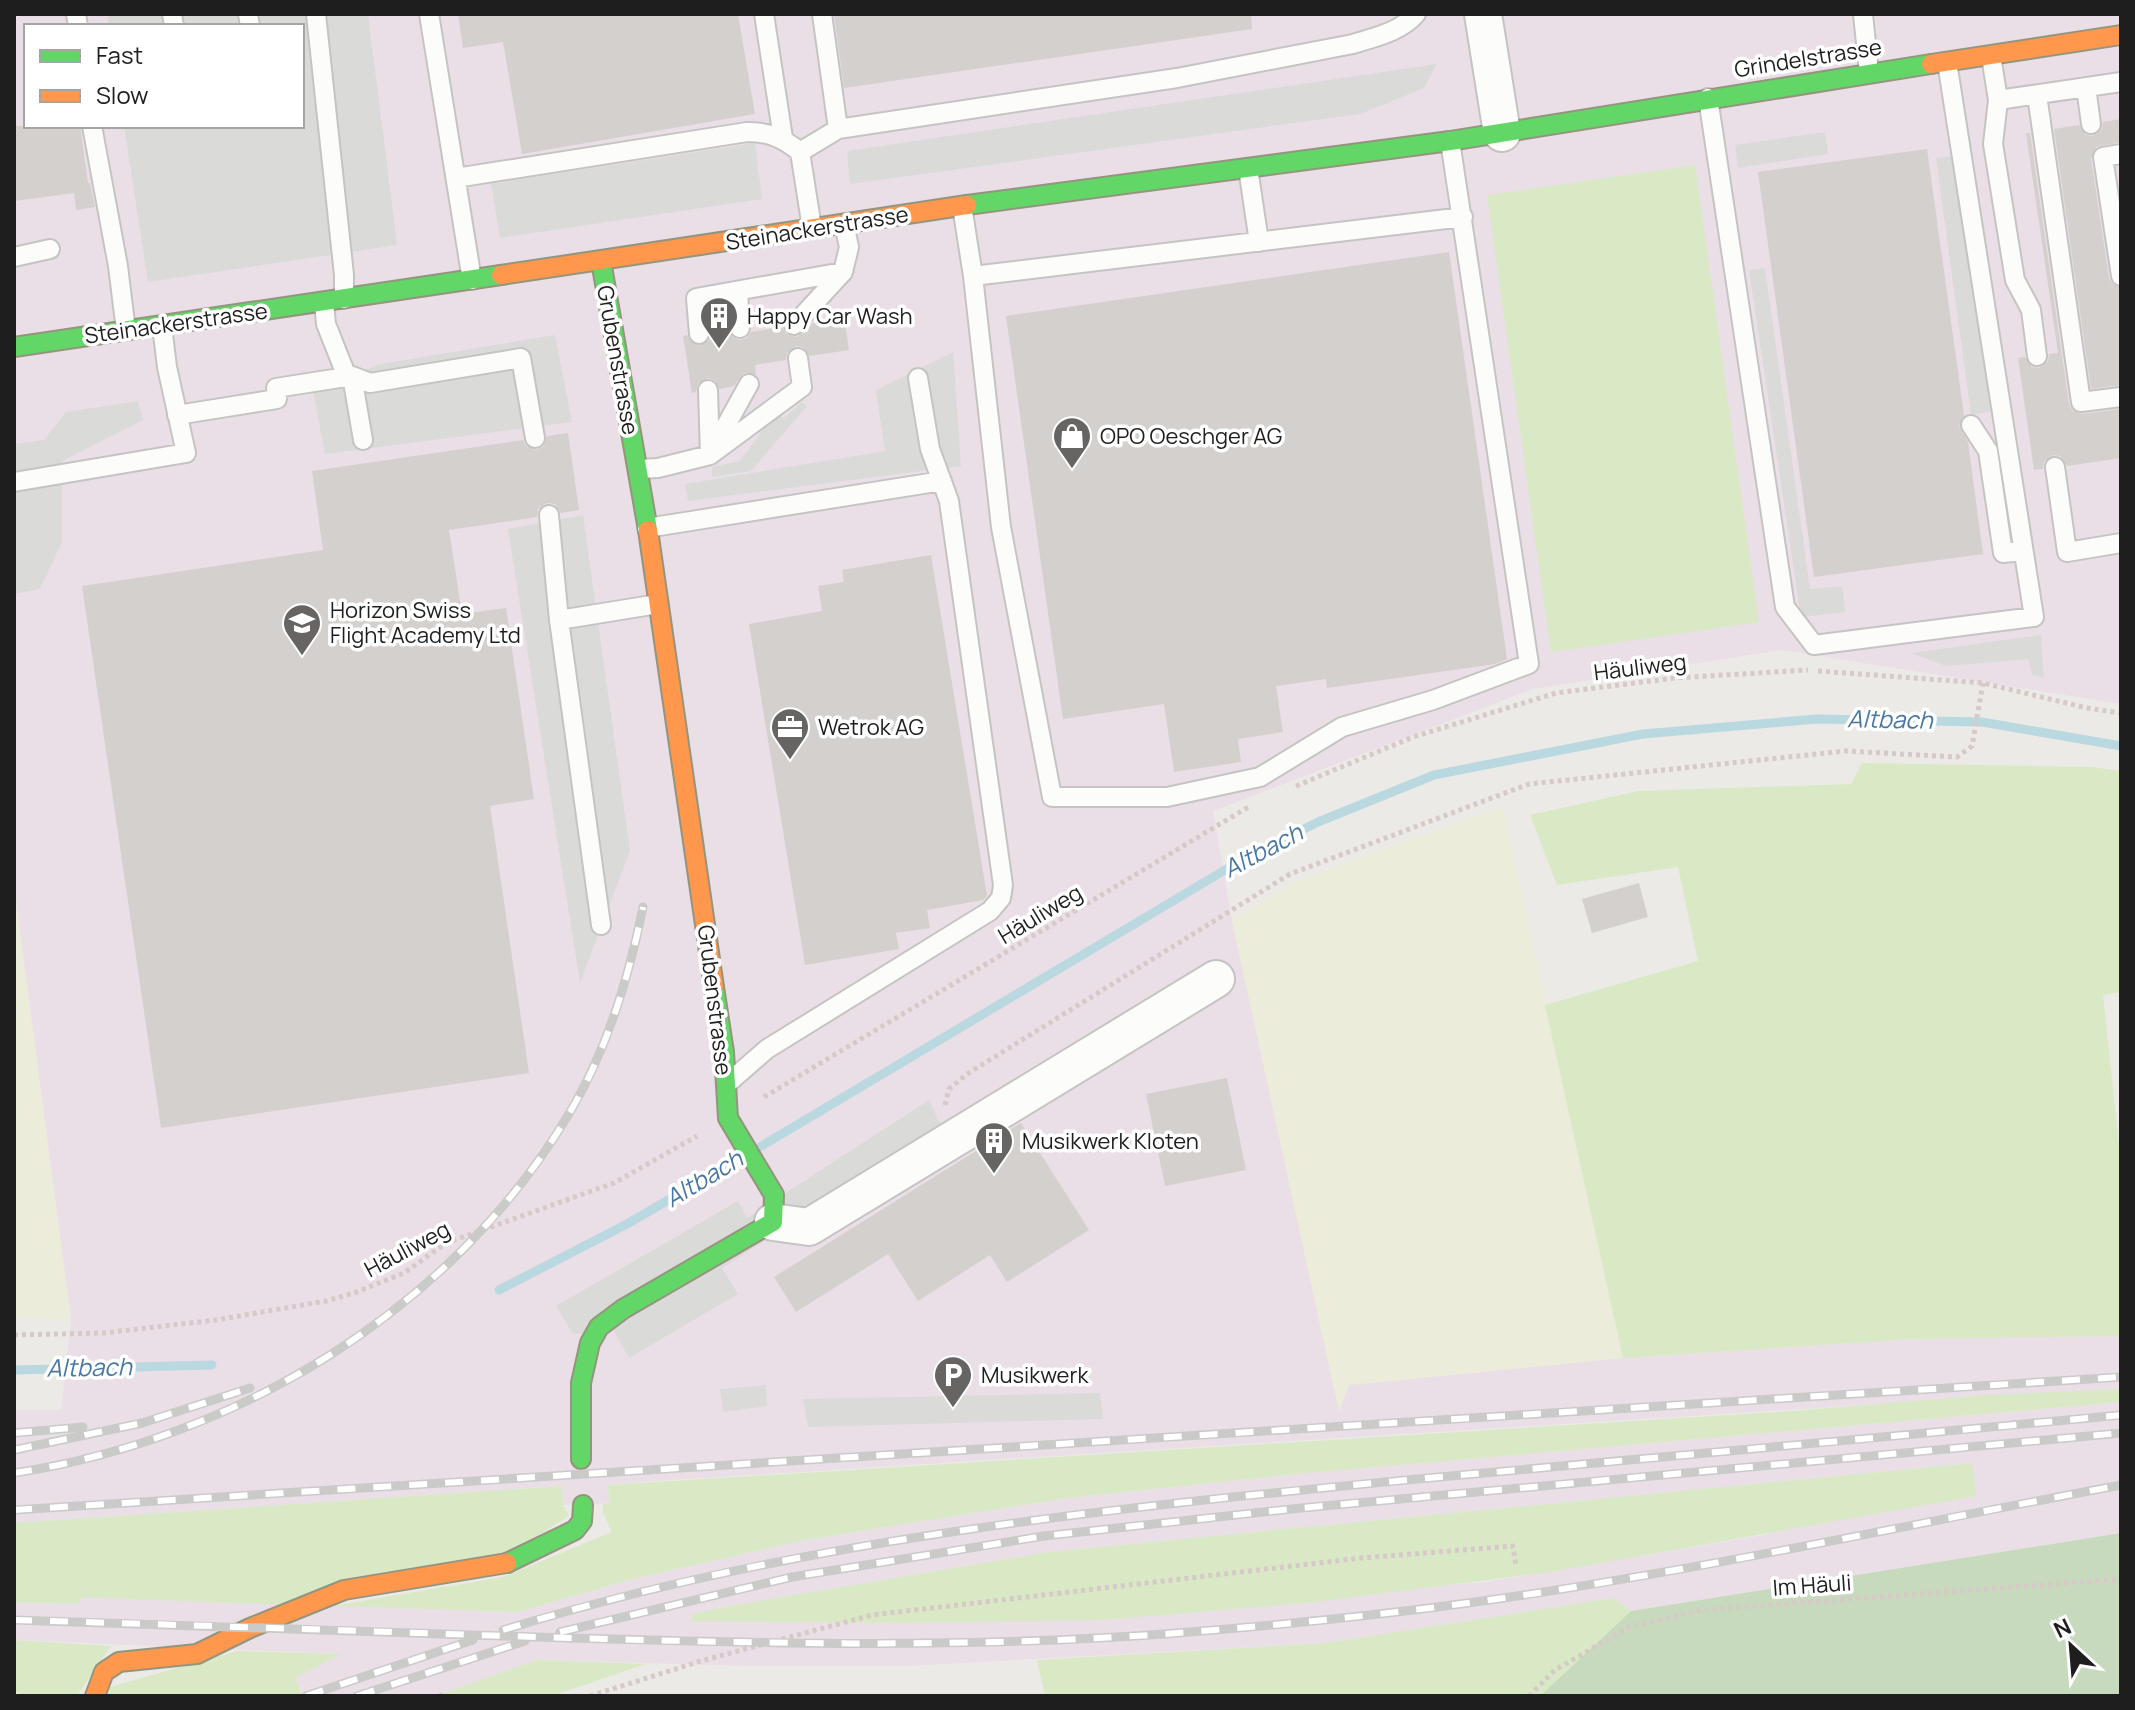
<svg xmlns="http://www.w3.org/2000/svg" width="2135" height="1710" font-family="Manrope,sans-serif">
<rect width="100%" height="100%" fill="#eceae7"/>
<!-- industrial -->
<path fill="#eadfe6" fill-rule="evenodd" d="M14 14H2121V704L1782 650 1533 689 1213 811 1232 921 1339 1410 1349 1385 1623 1358 1912 1339 2121 1336V1389L658 1481 608 1485 609 1503 583 1505H563L561 1486 14 1523V1410H61L71 1320 14 887ZM26 26H302V126H26Z
M2121 1402V1533L1631 1611 1613 1598 1326 1643 908 1666H751L537 1660 436 1696H302L295 1678 340 1654 14 1640V1603L77 1604 82 1597 518 1612 636 1578 805 1540 1067 1498 1296 1474ZM1972 1463 1764 1535 1486 1582 903 1623 691 1621 692 1614 724 1607 1048 1552Z"/>
<!-- religious -->
<path fill="#dadad8" d="M107 14H368L397 245 148 282 124 126H302V26H109Z
M1437 64 1424 88 1360 114 850 184 847 151Z
M1825 132 1828 154 1738 168 1735 145Z
M755 143 762 199 500 238 491 184Z
M1954 156 1992 411 1971 415 1936 158Z
M1765 268 1810 589 1842 586 1845 612 1801 617 1749 270Z
M555 335 572 422 325 454 313 391 381 364Z
M953 352 961 466 688 501 685 484 885 451 876 390Z
M138 401 143 420 62 461V542L40 589 14 594V444L44 440 66 412Z
M802 402 807 406 751 471 712 477V467L740 461 774 415 784 418Z
M583 515 630 851 580 983 508 529Z
M2041 635 2044 677 2032 675 2028 659 1946 666 1911 653Z
M929 1100 942 1128 722 1268 738 1294 629 1358 614 1331 573 1334 556 1306 738 1201 747 1218Z
M766 1385 767 1406 723 1412 720 1389Z
M1100 1393 1103 1419 808 1427 803 1399Z"/>
<!-- farmland -->
<path fill="#ebecda" d="M1503 806 1623 1358 1349 1385 1339 1412 1232 921 1296 881Z
M14 887 71 1320 14 1317Z"/>
<!-- grass -->
<path fill="#d9e9c6" d="M1695 165 1759 622 1551 652 1487 195Z
M1862 763 2092 767 2121 771V992L2103 995 2121 1163V1336L1912 1339 1623 1358 1545 1005 1698 961 1678 867 1557 885 1530 815 1638 791 1851 784Z
M2121 1389V1402L1296 1474 1067 1498 805 1540 636 1578 518 1612 332 1606 503 1577 612 1532 603 1513V1504L609 1503 608 1485 1792 1411 1988 1395Z
M1972 1463 1976 1496 1550 1572 1315 1602 1102 1620 903 1623 690 1621 692 1614 724 1607 1048 1552Z
M562 1486 563 1505 569 1516 513 1551 284 1605 82 1597 78 1604 14 1603V1523Z
M1613 1598 1631 1611 1540 1696H1045L1037 1660 1326 1643Z
M14 1640 111 1646 77 1696H27L14 1692Z
M237 1651 342 1654 295 1678 302 1696H109L110 1687Z
M537 1660 646 1664 552 1696H436Z"/>
<!-- forest -->
<path fill="#c7dabd" d="M2121 1533V1696H1540L1631 1611Z"/>
<g fill="none" stroke-linecap="round" stroke-linejoin="round">
<!-- stream -->
<path stroke="#bad8df" stroke-width="9" d="M760 1147 1230 867 1318 822 1434 775 1643 734 1817 719 1982 722 2121 746
M499 1290 627 1224 741 1158
M14 1370 212 1365"/>
</g>
<!-- building -->
<path fill="#d3d0ce" d="M458 14H738L755 114 522 154 503 42 463 48Z
M834 14H1251L1252 29 844 88Z
M2121 119V142L2096 147 2091 158 2109 278 2112 284 2121 288V385L2091 389 2054 129 2079 125 2086 135 2093 136 2102 129 2103 122Z
M14 126H80L88 183H90L95 207 76 210 74 193 14 201Z
M2026 133H2030L2069 404 2072 410 2082 414 2121 409V458L2067 466 2060 456 2053 455 2044 462 2043 469 2034 470 2018 358 2025 357 2032 367 2039 368 2048 361 2049 354 2058 353Z
M1927 149 1964 415 1959 426 1968 442 1983 554 1814 577 1758 172Z
M1449 252 1507 659 1495 664 1327 688 1326 679 1276 686 1283 732 1238 739 1241 762 1174 772 1164 704 1063 719 1006 316Z
M844 318 849 350 810 356 803 347 796 346 787 353 786 360 755 365 756 375 744 373 734 386 720 389 714 380 707 378 698 384 696 392 692 393 683 336 687 335 690 341 699 346 709 340 711 332 728 329 734 338 740 340 747 338 751 332 782 327 786 334 797 337 813 323Z
M568 433 579 510 561 513 555 504 547 503 538 509 537 517 449 530 462 614 506 608 534 799 490 806 529 1073 161 1128 82 586 323 550 312 471 523 440 526 446 536 450 543 447 547 436Z
M931 555 987 896 983 900 927 910 930 928 896 933 899 949 805 965 749 624 822 611 818 586 844 582 842 570Z
M1639 883 1648 917 1592 933 1582 899Z
M1227 1078 1246 1170 1165 1186 1146 1094Z
M1021 1123 1089 1230 1007 1282 990 1255 918 1301 888 1254 796 1312 774 1277Z"/>
<g fill="none" stroke-linecap="round" stroke-linejoin="round">
<!-- lane casing -->
<g stroke="#c5c4c3" stroke-width="22">
<path id="lane" d="M76 14 78 26
M172 14 174 26
M248 14 250 26
M316 14 344 275V299
M429 14 472 280
M764 14 783 138
M822 14 838 129
M1863 14 1869 73
M1991 56 1998 100 1993 144 2015 280 2031 310 2037 356
M2086 87 2091 124
M2037 95 2081 402 2121 397
M1708 98 1785 607 1814 645 2034 617 1947 62
M1998 100 2121 82
M92 126 118 266 126 331
M2121 154 2103 157 2121 276
M1248 168 1259 242
M456 178 747 132C769 132 783 138 800 152
M962 206 973 276 1001 527 1052 797H1167L1260 777 1342 727 1433 700 1529 664 1450 141
M812 228 800 152 838 129 1177 78 1353 44C1375 37 1400 32 1416 14
M14 257 50 249
M973 276 1463 217
M738 291 740 328
M324 302 326 324 347 377
M794 325 843 272
M699 334 696 298 843 272 849 247 844 224
M352 376 363 440
M177 415 277 399 276 388 352 376 370 383 521 358 535 438
M1971 425 1988 451 2003 553 2023 551
M713 449 749 384
M710 455 802 387 798 358
M2055 467 2067 552 2121 543
M639 469 658 468 710 455 708 390
M14 482 186 453 167 367 162 326
M549 515 559 620
M647 528 942 481
M601 925 559 620 658 604
M728 1083 767 1049 990 911 1001 898 1003 885 949 501 930 449 918 378"/>
</g>
<!-- street casing -->
<g stroke="#c5c4c3" stroke-width="40">
<path id="street" d="M1483 14 1502 133
M773 1222 809 1227 1216 979"/>
</g>
<!-- fast casing -->
<g stroke="#94957f" stroke-width="22">
<path id="fast" d="M967 205 1450 141 1931 64
M601 261 648 530
M14 347 501 275
M581 1459V1383L590 1343 599 1327 623 1309 773 1222 774 1195 728 1118 724 1052 714 987
M507 1563 575 1530 582 1521 583 1505"/>
</g>
<!-- slow casing -->
<g stroke="#94957f" stroke-width="22">
<path id="slow" d="M1931 64 2121 35
M501 275 967 205
M648 530 714 987
M95 1696 104 1672 119 1662 197 1654 250 1628 344 1590 507 1563"/>
</g>
<!-- path -->
<path stroke="#d6c9c7" stroke-width="5" stroke-dasharray="4 4" stroke-linecap="butt" d="M1818 671 1983 683 2087 708 2121 713
M1296 786 1413 737 1556 693 1674 678 1808 670
M764 1097 1250 806
M945 1105 949 1089 967 1074 1290 874 1529 784 1846 751 1957 757 1972 746 1983 683
M14 1335 103 1333 216 1320 326 1301 354 1293 404 1273 446 1243 614 1183 697 1136
M440 1693 441 1696
M590 1696 701 1661 872 1615 1361 1558 1513 1546 1516 1566
M1529 1696 1555 1670 1629 1627 1702 1610 2121 1579"/>
<!-- lane -->
<use href="#lane" stroke="#fcfcfb" stroke-width="18"/>
<!-- street -->
<use href="#street" stroke="#fcfcfb" stroke-width="36"/>
<!-- fast -->
<use href="#fast" stroke="#63d668" stroke-width="18"/>
<!-- slow -->
<use href="#slow" stroke="#ff974d" stroke-width="18"/>
<!-- rail casing -->
<g stroke="#cacac9" stroke-width="9">
<path id="rail" d="M14 1433 83 1427
M14 1450 142 1423 250 1388
M14 1473C237 1439 454 1309 570 1112 607 1050 629 977 643 907
M14 1510 2121 1377
M14 1620C188 1625 362 1631 536 1637 745 1643 955 1649 1164 1634 1284 1625 1404 1613 1524 1595 1724 1565 1922 1522 2121 1485
M503 1630C800 1539 1110 1508 1417 1479 1652 1458 1886 1437 2121 1415
M560 1632 792 1577 1044 1536 1291 1509 2121 1433
M306 1696 473 1640
M357 1696 525 1641"/>
</g>
<!-- rail -->
<use href="#rail" stroke="#fff" stroke-width="6" stroke-dasharray="18" stroke-linecap="butt"/>
</g>
<!-- icons -->
<defs>
<g id="building-pin" transform="scale(2)"><path d="M0 17L-7.5 6A9.5 9.5 0 1 1 7.5 6Z" fill="#666564" stroke="#fff"/><path d="M-4-6H4V6H1V3H-1V6H-4ZM-2.5-4.3h1.7v1.8h-1.7ZM.8-4.3h1.7v1.8H.8ZM-2.5-1h1.7V.8h-1.7ZM.8-1h1.7V.8H.8Z" fill="#fff"/></g>
<g id="shop-pin" transform="scale(2)"><path d="M0 17L-7.5 6A9.5 9.5 0 1 1 7.5 6Z" fill="#666564" stroke="#fff"/><path d="M-5-2.5h2.3a2.7 3.5 0 0 1 5.4 0H5L5.5 6h-11ZM-1.5-2.5h3a1.5 2.3 0 0 0-3 0Z" fill="#fff"/></g>
<g id="university-pin" transform="scale(2)"><path d="M0 17L-7.5 6A9.5 9.5 0 1 1 7.5 6Z" fill="#666564" stroke="#fff"/><path d="M0-5L7-2L0 1L-7-2ZM-4 1L0 2.5L4 1V4Q0 6-4 4Z" fill="#fff"/></g>
<g id="office-pin" transform="scale(2)"><path d="M0 17L-7.5 6A9.5 9.5 0 1 1 7.5 6Z" fill="#666564" stroke="#fff"/><path d="M-6-3h4V-5.5h4V-3h4V5H-6ZM-1-4.5V-3h2v-1.5ZM-6 0V1H6V0Z" fill="#fff"/></g>
<g id="parking-pin" transform="scale(2)"><path d="M0 17L-7.5 6A9.5 9.5 0 1 1 7.5 6Z" fill="#666564" stroke="#fff"/><path d="M-3.5-5.5H1a3.5 3.5 0 0 1 0 7H-1V5.5H-3.5ZM-1-3.4V-.6H.8a1.4 1.4 0 0 0 0-2.8Z" fill="#fff"/></g>
</defs>
<g fill-rule="evenodd">
<use href="#building-pin" x="719" y="316"/>
<use href="#shop-pin" x="1072" y="436"/>
<use href="#university-pin" x="302" y="623"/>
<use href="#office-pin" x="790" y="727"/>
<use href="#building-pin" x="994" y="1141"/>
<use href="#parking-pin" x="953" y="1375"/>
</g>
<g text-anchor="middle" stroke-width="7" stroke-linejoin="round" paint-order="stroke">
<!-- street labels -->
<g font-size="22" fill="#1e1e1e" stroke="#fff">
<text transform="translate(1808 58) rotate(-9)" y="8">Grindelstrasse</text>
<text transform="translate(817 228) rotate(-9)" y="8">Steinackerstrasse</text>
<text transform="translate(176 323) rotate(-8)" y="8">Steinackerstrasse</text>
<text transform="translate(618 360) rotate(80)" y="8">Grubenstrasse</text>
<text transform="translate(1640 667) rotate(-7)" y="8">Häuliweg</text>
<text transform="translate(1040 914) rotate(-31)" y="8">Häuliweg</text>
<text transform="translate(715 1000) rotate(83)" y="8">Grubenstrasse</text>
<text transform="translate(407 1249) rotate(-28)" y="8">Häuliweg</text>
<text transform="translate(1812 1585) rotate(-4)" y="8">Im Häuli</text>
</g>
<!-- poi labels -->
<g font-size="22" fill="#1e1e1e" stroke="#fff" text-anchor="start">
<text x="747" y="324">Happy Car Wash</text>
<text x="1100" y="444">OPO Oeschger AG</text>
<text x="330" y="618">Horizon Swiss<tspan x="330" dy="25">Flight Academy Ltd</tspan></text>
<text x="818" y="735">Wetrok AG</text>
<text x="1022" y="1149">Musikwerk Kloten</text>
<text x="981" y="1383">Musikwerk</text>
</g>
<!-- water labels -->
<g font-size="24" font-style="italic" fill="#4977a4" stroke="#fff">
<text transform="translate(1890 720) rotate(1)" y="8">Altbach</text>
<text transform="translate(1263 851) rotate(-28)" y="8">Altbach</text>
<text transform="translate(704 1179) rotate(-31)" y="8">Altbach</text>
<text transform="translate(89 1368) rotate(-1)" y="8">Altbach</text>
</g>
</g>
<!-- border -->
<rect width="2135" height="1710" fill="none" stroke="#1e1e1e" stroke-width="32"/>
<!-- legend -->
<rect x="24" y="24" width="280" height="104" fill="#ffffff" stroke="#a5a5a5" stroke-width="2"/>
<rect x="40" y="50" width="40" height="12" fill="#63d668" stroke="#a5a5a5" stroke-width="2"/>
<text x="96" y="64" font-size="24" fill="#1e1e1e">Fast</text>
<rect x="40" y="90" width="40" height="12" fill="#ff974d" stroke="#a5a5a5" stroke-width="2"/>
<text x="96" y="104" font-size="24" fill="#1e1e1e">Slow</text>
<!-- north arrow -->
<g transform="translate(2071 1646) rotate(334)" stroke="#ffffff" stroke-width="6" paint-order="stroke">
<path d="M0-6L14 30L0 20L-14 30Z" fill="#1e1e1e"/>
<text y="-12" font-size="22" font-weight="bold" text-anchor="middle" fill="#1e1e1e">N</text>
</g>
</svg>
